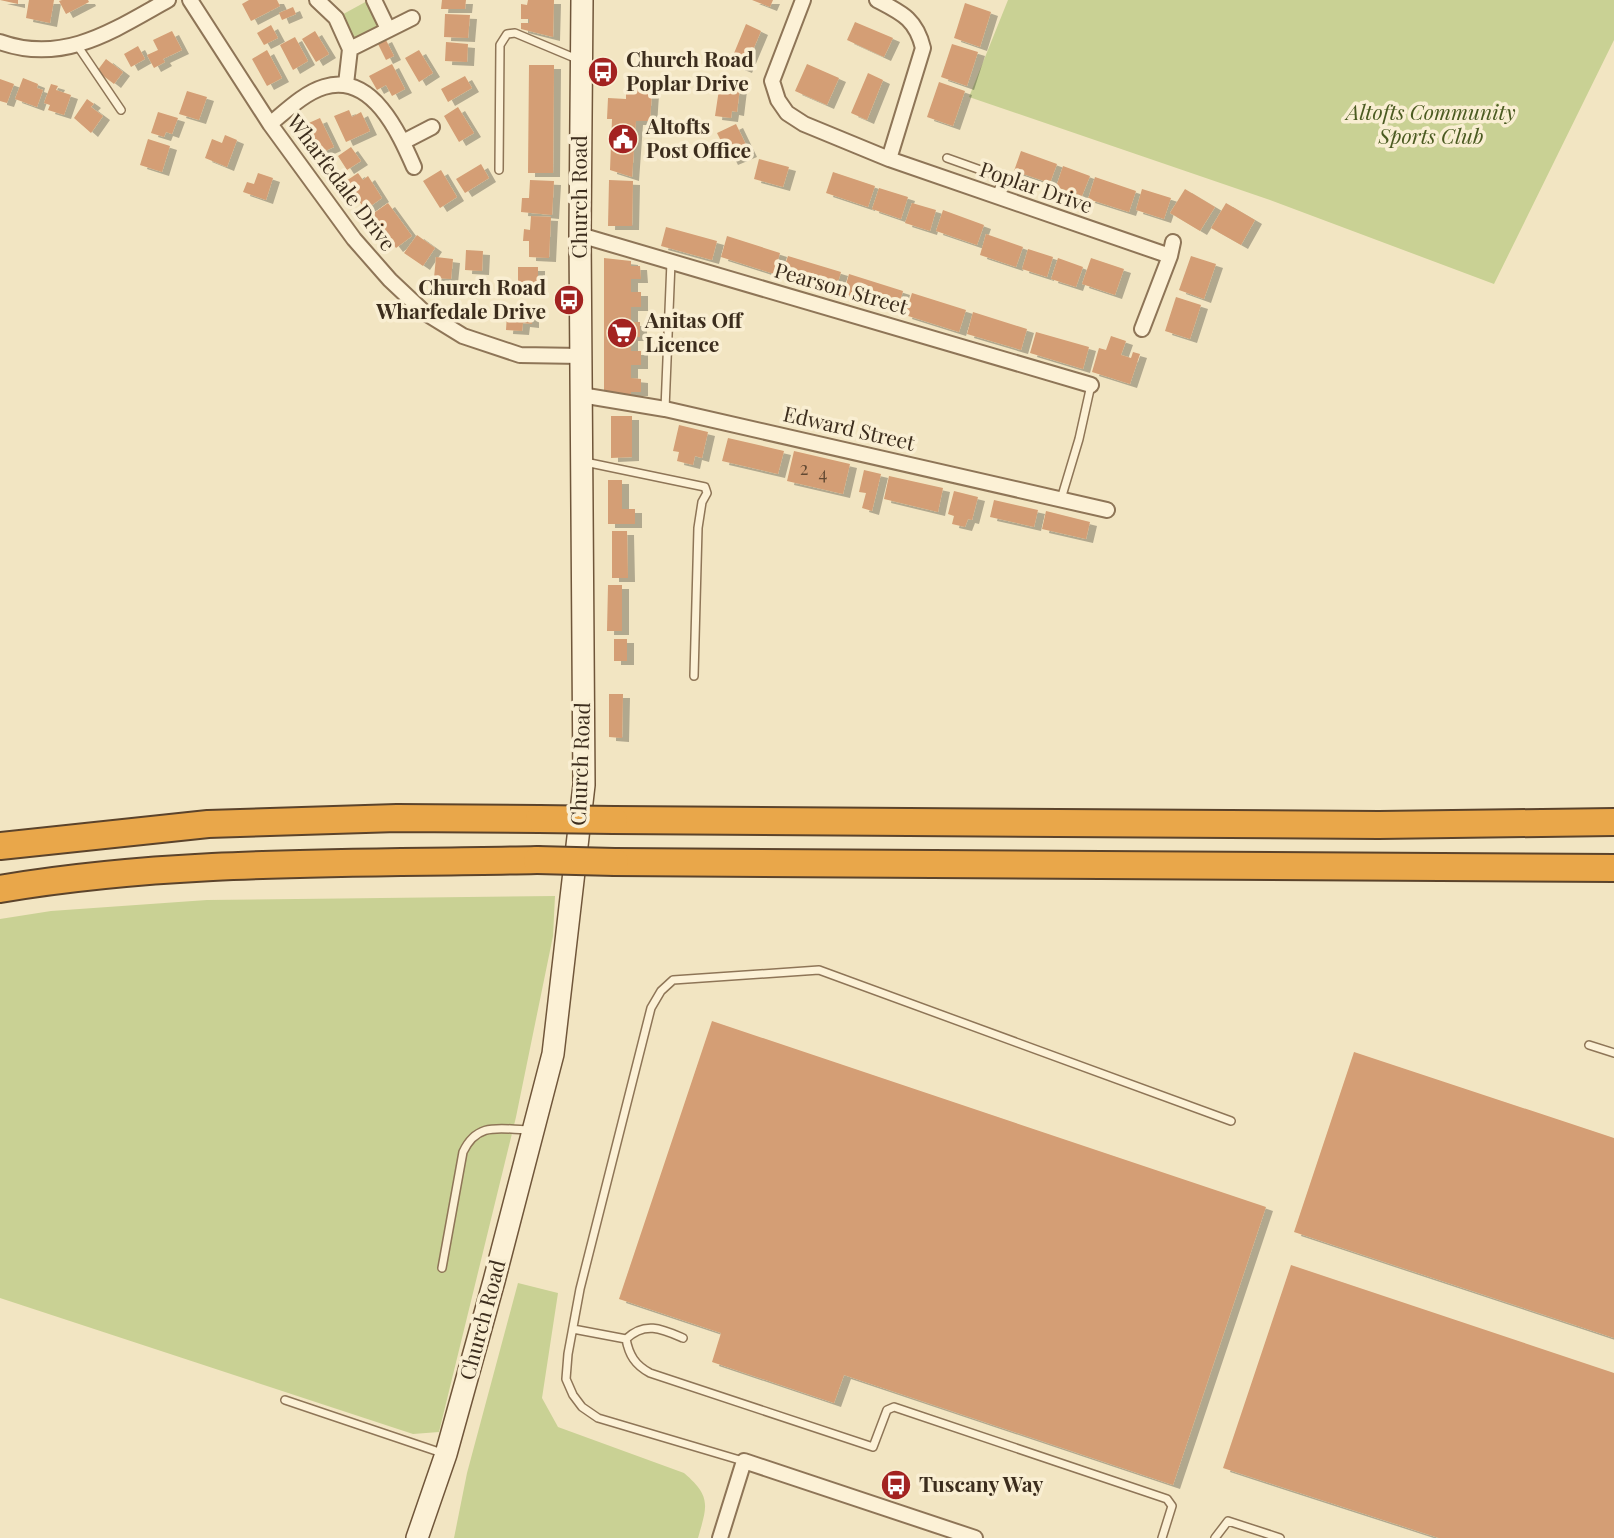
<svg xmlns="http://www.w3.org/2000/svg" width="1614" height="1538" font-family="'Playfair Display',serif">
<defs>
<filter id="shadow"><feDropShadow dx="7" dy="4" stdDeviation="0" flood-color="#0004"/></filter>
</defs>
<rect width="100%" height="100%" fill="#f2e5c2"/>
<!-- green -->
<path fill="#c9d194" d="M369 0 388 29 350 49 336 18Z
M1008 0H1614V40L1494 284 1270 200 969 97Z
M555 896 553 936 516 1117 439 1432 413 1434 0 1298V919L51 911 207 900Z
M518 1283 558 1293 542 1398 558 1427 684 1473C712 1497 707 1506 698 1538H454L467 1473Z"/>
<!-- building -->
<path fill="#d49e74" filter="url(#shadow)" d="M0 0H18V4Z
M29 0H54L50 23 26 18Z
M62 0H88L89 2 66 14 59 1Z
M249 0H277L280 6 251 21 242 4Z
M442 0H466L465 9H441Z
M528 0H554L553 37 521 29V23H529V19H521V4L527 5Z
M752 0H773L770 7Z
M965 3 991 12 980 47 954 38Z
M293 7 296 14 282 20 279 13Z
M445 14 470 15 468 38 444 37Z
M855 22 893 38 884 57 847 40Z
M746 24 761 31 745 69 730 63Z
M271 25 278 38 264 45 257 33Z
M172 31 182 50 163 59 165 62 154 68 147 55 158 50 153 40Z
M315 31 329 54 316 62 302 39Z
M295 37 308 61 293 70 280 45Z
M385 38 394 56 386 60 377 42Z
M446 42 468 44 467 62 445 61Z
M952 44 978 52 967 86 941 77Z
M138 46 145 59 131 67 124 54Z
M267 50 282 78 267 86 252 59Z
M419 50 433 73 419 82 405 58Z
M106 59 123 72 114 84 97 71Z
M392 64 405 89 392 96 386 85 377 90 369 76Z
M807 64 839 78 827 105 795 91Z
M529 65H554L553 173H528Z
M868 73 883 80 867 120 851 113Z
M465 76 472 88 448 102 441 89Z
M721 76 741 79 737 112 732 111 731 118 715 116Z
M23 78 38 84 37 88 43 90 37 107 15 99Z
M0 79 14 84 7 103 0 101Z
M939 82 965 91 953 126 927 117Z
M51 84 58 86 56 90 71 95 64 115 48 110 50 105 44 103Z
M626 86 638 87V91H652L650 121H636L632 177 610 170 612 119H607L608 98 626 99Z
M187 91 207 97 199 120 179 114Z
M87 99 94 104 91 107 103 116 91 133 74 118Z
M458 107 474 133 459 142 444 116Z
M349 110 352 117 361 112 370 131 346 142 334 116Z
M158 112 178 118 172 134 166 132 164 137 151 133Z
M320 118 334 147 316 155 302 126Z
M736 124 750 153 731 161 717 133Z
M225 135 237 140 227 167 205 158 212 139 222 143Z
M148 139 170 146 162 172 140 165Z
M351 147 361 161 347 170 338 156Z
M1021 151 1057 164 1050 183 1014 171Z
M759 159 789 167 783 187 754 179Z
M481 164 489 178 465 193 456 179Z
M1063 166 1090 176 1082 196 1056 187Z
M441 170 457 197 440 208 423 181Z
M833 172 875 186 868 207 826 193Z
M258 173 273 178 266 200 243 192 247 182 254 184Z
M358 173 363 180 368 176 382 198 365 210 346 181Z
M1095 177 1136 191 1129 212 1088 199Z
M530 180 554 181 552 215 521 212 522 198H529Z
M609 180 633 181 632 226H608Z
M879 188 908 197 901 219 872 209Z
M1142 189 1171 198 1164 219 1136 210Z
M1185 189 1215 207 1200 231 1170 213Z
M388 203 412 236 396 248 371 215Z
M912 203 936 210 930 231 905 223Z
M1226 203 1255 220 1241 245 1211 228Z
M943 210 984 225 977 245 936 231Z
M531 216 551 217 549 258 529 257V241H523L524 229 530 230Z
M666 227 717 241 712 260 661 246Z
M986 234 1023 247 1016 267 980 255Z
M417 235 435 248 423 266 404 253Z
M727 236 780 253 774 274 721 257Z
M1028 249 1053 257 1047 277 1022 269Z
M466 250 483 251 482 271 465 270Z
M788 256 841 272 835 292 781 276Z
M1191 256 1216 264 1204 299 1179 290Z
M436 257 453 259 451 279 434 278Z
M604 258 631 261V266H640L641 279H631V292H641V307H631V322H640V337H631V351H641V365H631V378L641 379V392H631V398L604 394Z
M1058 258 1083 267 1076 287 1051 279Z
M1091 258 1124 269 1115 295 1082 284Z
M518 267H538V293H518Z
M849 274 903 291 897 312 843 295Z
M912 293 966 310 959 332 905 315Z
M1176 297 1201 305 1190 339 1165 331Z
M511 307 532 308V324L523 323 522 331 506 330 507 314H511Z
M973 312 1027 329 1021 350 967 334Z
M1036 332 1089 347 1083 369 1030 353Z
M1111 336 1126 341 1121 355 1131 358 1133 352 1140 354 1130 384 1092 372 1099 348 1106 350Z
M611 416H632V457L611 458Z
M679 425 708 432 702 458 695 456 693 465 677 461 679 452 673 451Z
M728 438 784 451 778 474 722 461Z
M794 451 850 464 843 494 787 481Z
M864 470 881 474 872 511 862 508 866 493 859 492Z
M889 476 943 488 938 512 884 499Z
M608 480H622V509H635V524H608Z
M954 491 978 497 972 520 968 519 965 527 952 524 954 516 948 514Z
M994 500 1038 510 1034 527 990 517Z
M1046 511 1090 522 1086 539 1042 529Z
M612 531H627L628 578H612Z
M608 585H622V631H607Z
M614 639H627V661H614Z
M609 694H623L622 738 609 737Z
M712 1021 1266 1207 1173 1485 844 1375 834 1403 712 1362 721 1333 619 1299Z
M1354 1052 1614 1138V1338L1294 1232Z
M1291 1265 1614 1373V1538H1439L1223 1468Z"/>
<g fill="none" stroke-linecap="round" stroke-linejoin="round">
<!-- lane casing -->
<g stroke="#8e7557" stroke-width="10">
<path id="lane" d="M77 45 121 110
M947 158 1003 178 996 196
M499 170 500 45 507 34 515 33 577 59
M665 409 671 262
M585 462 705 487 707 493 702 502 698 528 694 676
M1061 499 1079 439 1091 385
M1589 1045 1614 1053
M442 1268 463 1152C478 1120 502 1130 532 1130
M573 1329 626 1339C629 1355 635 1365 650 1373L873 1447 887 1410 894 1407 1167 1499 1172 1506 1162 1538
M626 1339C645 1321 662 1329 683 1338
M285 1400 445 1454
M743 1461 598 1418 582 1407 573 1395 566 1379 568 1354 580 1289 651 1008 661 991 673 980 819 970 1231 1121
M1215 1538 1228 1521 1280 1538"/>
</g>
<!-- street casing -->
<g stroke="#8e7557" stroke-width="18">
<path id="street" d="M190 0 270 124 354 239 390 280 424 312 463 336 520 355 581 356
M317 0 336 18 350 49 346 84
M374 0 388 29
M803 0 772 81 778 100 787 113 804 124 889 159 1170 256
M877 0C902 13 916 19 923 48L889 159
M0 42C64 65 114 30 168 0
M350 49 412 18
M270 124C286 111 304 93 324 87 372 72 399 133 414 167
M403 142 432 127
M580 235 1091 385
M1142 329 1170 256 1173 242
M581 395 665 409 1107 510
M720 1538 744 1461 975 1538"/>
</g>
<!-- secondary casing -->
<g stroke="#70563a" stroke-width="24">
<path id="secondary" d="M417 1538 446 1454 494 1281 553 1054 584 785 580 235 582 0"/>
</g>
<!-- highway casing -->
<g stroke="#5b432b" stroke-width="30">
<path id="highway" d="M614 820 1379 825 1614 822
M0 846 208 824 397 818 539 819
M615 862 1614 868
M0 889C176 859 359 864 537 860"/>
</g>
<!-- lane -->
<use href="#lane" stroke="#fcf1d6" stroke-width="7"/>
<!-- street -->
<use href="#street" stroke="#fcf1d6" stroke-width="14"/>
<!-- secondary -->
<use href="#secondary" stroke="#fcf1d6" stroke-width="21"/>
<!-- highway -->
<use href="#highway" stroke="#e9a74a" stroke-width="26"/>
<!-- highway-bridge casing -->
<g stroke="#5b432b" stroke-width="30" stroke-linecap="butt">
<path id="highway-bridge" d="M539 819 614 820
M537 860 615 862"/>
</g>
<!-- highway-bridge -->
<use href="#highway-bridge" stroke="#e9a74a" stroke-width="26"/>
</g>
<!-- icons -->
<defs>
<g id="bus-disc" transform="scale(1.575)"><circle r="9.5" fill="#a32321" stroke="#f9eed2"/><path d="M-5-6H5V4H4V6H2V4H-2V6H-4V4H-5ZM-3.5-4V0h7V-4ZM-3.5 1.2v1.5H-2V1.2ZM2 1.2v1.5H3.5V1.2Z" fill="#fff"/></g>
<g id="civic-disc" transform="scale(1.575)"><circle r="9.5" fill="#a32321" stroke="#f9eed2"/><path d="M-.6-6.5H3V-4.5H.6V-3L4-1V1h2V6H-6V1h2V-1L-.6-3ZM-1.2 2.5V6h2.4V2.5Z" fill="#fff"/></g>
<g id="supermarket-disc" transform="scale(1.575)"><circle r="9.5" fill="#a32321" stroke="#f9eed2"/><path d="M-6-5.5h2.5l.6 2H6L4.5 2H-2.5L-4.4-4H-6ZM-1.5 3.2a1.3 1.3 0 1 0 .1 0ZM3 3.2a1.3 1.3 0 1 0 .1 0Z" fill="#fff"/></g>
</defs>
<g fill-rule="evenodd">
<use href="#bus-disc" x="603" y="72"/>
<use href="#civic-disc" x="623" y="139"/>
<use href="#bus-disc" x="569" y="300"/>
<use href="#supermarket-disc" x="622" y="333"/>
<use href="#bus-disc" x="896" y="1485"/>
</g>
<g text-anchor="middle" stroke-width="7" stroke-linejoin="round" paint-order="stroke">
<!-- number labels -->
<g font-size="18" fill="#624933">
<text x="804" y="475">2</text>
<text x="823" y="480">4</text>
</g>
<!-- poi labels -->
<g font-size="21" font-weight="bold" fill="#3c2d1d" stroke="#f9eed2" text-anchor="start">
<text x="626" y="67">Church Road<tspan x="626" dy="24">Poplar Drive</tspan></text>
<text x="646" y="134">Altofts<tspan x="646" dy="24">Post Office</tspan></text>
<text x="546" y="295" text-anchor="end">Church Road<tspan x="546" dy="24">Wharfedale Drive</tspan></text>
<text x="645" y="328">Anitas Off<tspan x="645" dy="24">Licence</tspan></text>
<text x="919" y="1492">Tuscany Way</text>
</g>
<!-- park labels -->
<g font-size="21" font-style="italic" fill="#4b5b21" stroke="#f9eed2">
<text x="1431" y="120">Altofts Community<tspan x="1431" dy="24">Sports Club</tspan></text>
</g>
<!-- street labels -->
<g font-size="21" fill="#3c2d1d" stroke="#f9eed2">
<text transform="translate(341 183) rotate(53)" y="7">Wharfedale Drive</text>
<text transform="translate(1036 188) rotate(19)" y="7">Poplar Drive</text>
<text transform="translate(580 197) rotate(-90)" y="7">Church Road</text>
<text transform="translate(841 289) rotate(16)" y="7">Pearson Street</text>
<text transform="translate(849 429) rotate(13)" y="7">Edward Street</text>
<text transform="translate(581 764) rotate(-88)" y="7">Church Road</text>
<text transform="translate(483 1320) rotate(-75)" y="7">Church Road</text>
</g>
</g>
</svg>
